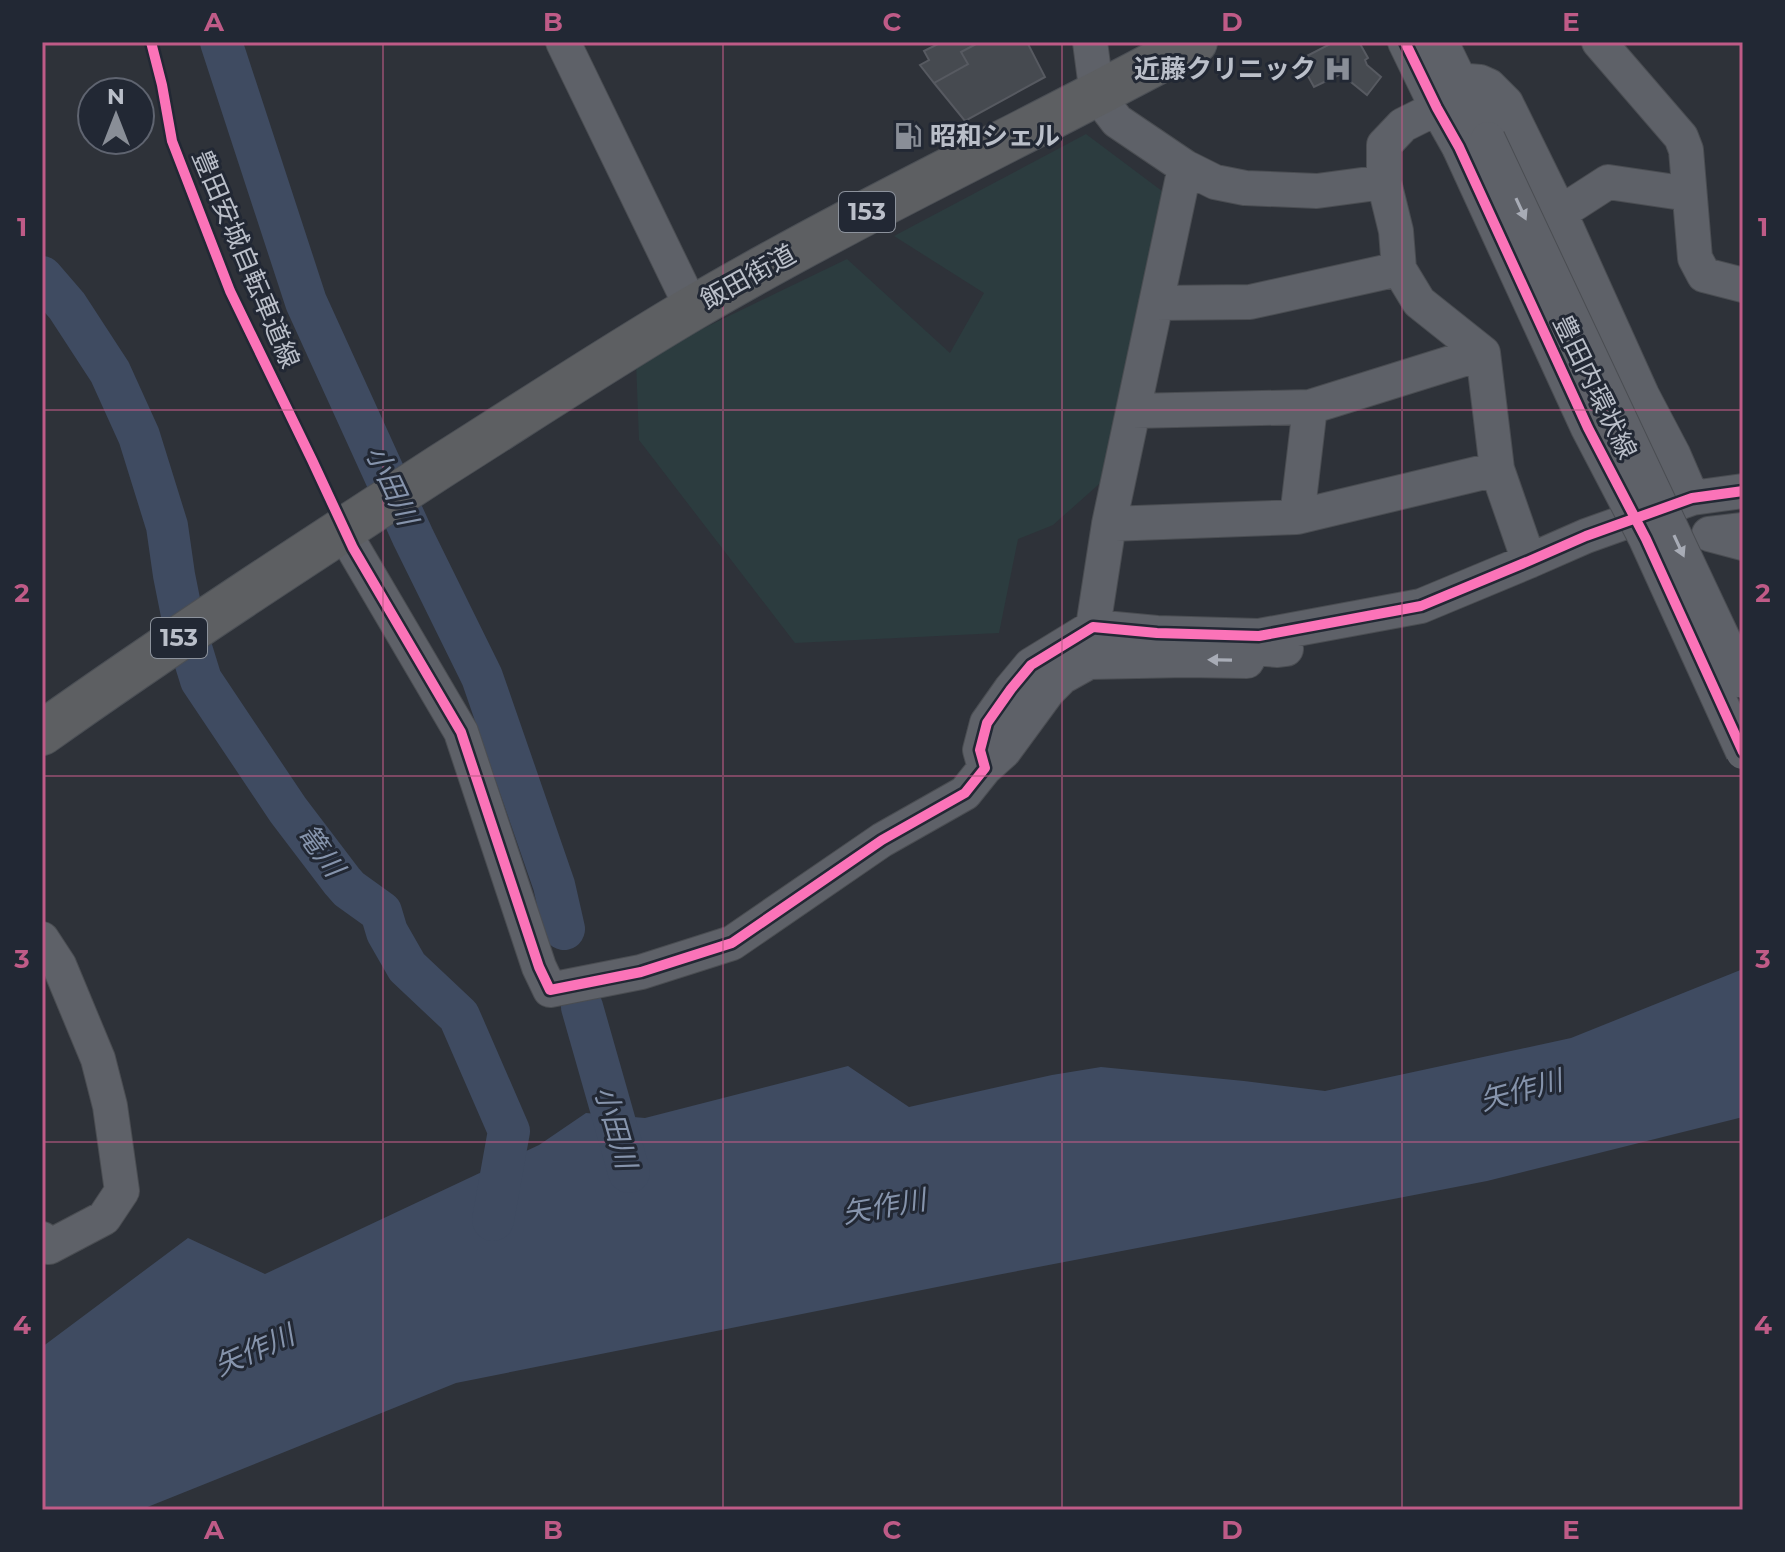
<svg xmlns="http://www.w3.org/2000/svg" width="1785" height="1552" font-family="Montserrat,'Noto Sans JP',sans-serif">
<rect width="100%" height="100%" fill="#2e3239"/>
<!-- green -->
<path fill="#2c3c3f" d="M1086 134 1166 194 1107 477 1053 525 1018 539 999 633 795 643 639 440 636 361 847 259 950 353 984 293 894 236Z"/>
<!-- water -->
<path fill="#3f4b61" d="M1743 969V1117L1487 1181 997 1275 456 1383 140 1510H42V1347L188 1238 265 1274 539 1145 586 1113 645 1118 848 1066 909 1107 1052 1075 1101 1067 1244 1081 1325 1091 1571 1038Z"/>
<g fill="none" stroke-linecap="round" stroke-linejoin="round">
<!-- river -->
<path stroke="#3f4b61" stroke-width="42" d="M221 42 306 302 413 537 482 677 554 885 564 929
M42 277 67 306 110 372 139 436 167 526 174 575 184 625 201 680 288 810 342 881 349 889 381 912 387 932 407 967 459 1016 509 1131 493 1220
M582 1007 629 1172"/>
</g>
<!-- building -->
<path fill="#464a50" stroke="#575a61" stroke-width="2" d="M942 42H980L961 52 968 64 934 83 920 65 929 60 924 51Z
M980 42H1027L1045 77 965 121 934 83 968 64 961 52Z
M1359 42 1368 58 1365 60 1367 65 1381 77 1367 95 1341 74 1314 87 1299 60 1334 42Z"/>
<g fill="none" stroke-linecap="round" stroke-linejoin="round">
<!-- minor casing -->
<g stroke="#4a4d52" stroke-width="36">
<path id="minor" d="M563 42 692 308
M1090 42 1097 95 1117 121 1185 167 1215 182 1245 188 1317 191 1384 182
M1405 42 1437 108 1459 147
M1441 42 1488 139
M1599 42 1681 137 1686 150 1695 258 1704 275 1743 285
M1460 83 1468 81 1480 82 1489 86 1506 103 1560 213 1642 395 1673 454 1692 498
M1437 108 1403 125 1384 145V182L1396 231 1399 269 1419 302 1483 353 1497 469 1529 561
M1560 213 1608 182 1689 194
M1156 303 1250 302 1399 269
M1133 411 1310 407 1483 353
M1297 517 1310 407
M1109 524 1297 517 1497 469
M345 528 353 548 461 732 539 967 550 990 641 972 732 943 882 840 965 793 985 768 980 750 987 723 1011 689 1031 665 1093 627 1157 633 1259 636 1421 606 1529 561 1586 536 1692 498 1743 491
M1743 530 1709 534 1743 543
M1093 627 1109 524 1185 167
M985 768 1004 751 1048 691 1062 677 1089 662 1186 660 1247 661 1253 648 1278 650 1286 649
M42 939 59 965 98 1059 110 1106 122 1191 104 1218 49 1247 42 1239"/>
</g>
<!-- highway casing -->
<g stroke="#4b4f55" stroke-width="46">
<path id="highway" d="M42 733C173 640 307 553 441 466 525 413 608 358 693 308 857 212 1029 132 1195 42"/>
</g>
<!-- minor -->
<use href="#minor" stroke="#5e6168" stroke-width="34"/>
<!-- highway -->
<use href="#highway" stroke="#5d5f62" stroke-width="44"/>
<!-- minor-bridge casing -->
<g stroke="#4a4d52" stroke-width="36" stroke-linecap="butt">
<path id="minor-bridge" d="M1488 139 1743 681
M1459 147 1588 428 1646 539 1743 752"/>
</g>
<!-- minor-bridge -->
<use href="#minor-bridge" stroke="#5e6168" stroke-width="34"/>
<!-- cycleway casing -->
<g stroke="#222834" stroke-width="15">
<path id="cycleway" d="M151 42 162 85 172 141 230 291 312 460 353 548 461 732 539 967 550 990 641 972 732 943 882 840 965 793 985 768 980 750 987 723 1011 689 1031 665 1093 627 1157 633 1259 636 1421 606 1529 561 1586 536 1692 498 1743 491
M1405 42 1437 108 1459 147 1588 428 1646 539 1743 752"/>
</g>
<!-- cycleway -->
<use href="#cycleway" stroke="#fb73b8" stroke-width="10"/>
</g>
<!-- one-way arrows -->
<defs><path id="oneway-solid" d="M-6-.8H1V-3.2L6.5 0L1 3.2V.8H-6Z" transform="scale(2)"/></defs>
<g fill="#a8acb6">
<use href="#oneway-solid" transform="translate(1521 209) rotate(65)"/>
<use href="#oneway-solid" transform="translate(1679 546) rotate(65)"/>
<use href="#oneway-solid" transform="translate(1220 660) rotate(-179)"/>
</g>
<!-- grid -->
<path fill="none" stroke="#bf5b87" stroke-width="2" stroke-opacity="0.55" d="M383 42V1510M723 42V1510M1062 42V1510M1402 42V1510M42 410H1743M42 776H1743M42 1142H1743"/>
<!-- icons -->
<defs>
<g id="hospital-bare" transform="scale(2.16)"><path d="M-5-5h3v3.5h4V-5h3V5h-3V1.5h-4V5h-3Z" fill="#898e97" stroke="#222834" stroke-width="2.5" paint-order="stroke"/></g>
<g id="fuel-bare" transform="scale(2.16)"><path d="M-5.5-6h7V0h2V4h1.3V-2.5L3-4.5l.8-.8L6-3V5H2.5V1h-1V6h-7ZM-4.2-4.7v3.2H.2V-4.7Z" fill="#898e97" stroke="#222834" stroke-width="2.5" paint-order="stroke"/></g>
</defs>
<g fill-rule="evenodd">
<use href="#hospital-bare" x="1338" y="69"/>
<use href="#fuel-bare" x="908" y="136"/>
</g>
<g text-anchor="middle" stroke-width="6" stroke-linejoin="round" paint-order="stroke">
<!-- shield labels -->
<g fill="#222834" stroke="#8c929c" stroke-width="2">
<rect x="839" y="192" width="56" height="40" rx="6"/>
<rect x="151" y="618" width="56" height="40" rx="6"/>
</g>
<g font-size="24" font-weight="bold" fill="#babfc9">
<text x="867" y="220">153</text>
<text x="179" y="646">153</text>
</g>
<!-- poi labels -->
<g font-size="26" font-weight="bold" fill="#babfc9" stroke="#222834" text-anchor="end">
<text x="1316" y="78">近藤クリニック</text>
<text x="930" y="145" text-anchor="start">昭和シェル</text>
</g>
<!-- street labels -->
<g font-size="26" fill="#babfc9" stroke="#222834">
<text transform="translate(246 259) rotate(67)" y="9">豊田安城自転車道線</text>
<text transform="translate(748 277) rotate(-29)" y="9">飯田街道</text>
<text transform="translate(1595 387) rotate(64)" y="9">豊田内環状線</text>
</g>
<!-- water labels -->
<g font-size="28" font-style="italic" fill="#8694ac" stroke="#222834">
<text transform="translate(392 485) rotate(65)" y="10">小田川</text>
<text transform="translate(321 850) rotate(54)" y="10">篭川</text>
<text transform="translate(1521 1090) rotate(-15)" y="10">矢作川</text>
<text transform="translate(616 1127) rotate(74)" y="10">小田川</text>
<text transform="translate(884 1206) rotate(-10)" y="10">矢作川</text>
<text transform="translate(254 1350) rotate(-24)" y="10">矢作川</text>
</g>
</g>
<!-- border -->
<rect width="1785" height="1552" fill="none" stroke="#222834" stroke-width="88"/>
<!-- north arrow -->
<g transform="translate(116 116)"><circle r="38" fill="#222834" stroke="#5f6470" stroke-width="2"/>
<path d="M0-6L14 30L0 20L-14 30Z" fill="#898e97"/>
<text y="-12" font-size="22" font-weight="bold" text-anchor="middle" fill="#babfc9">N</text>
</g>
<rect x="44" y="44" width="1697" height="1464" fill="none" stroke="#bf5b87" stroke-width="3"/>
<g font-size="26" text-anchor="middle" font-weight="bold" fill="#bf5b87">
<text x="214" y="31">A</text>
<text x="553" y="31">B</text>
<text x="892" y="31">C</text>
<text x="1232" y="31">D</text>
<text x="1571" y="31">E</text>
<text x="22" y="236">1</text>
<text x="1763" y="236">1</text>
<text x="22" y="602">2</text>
<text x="1763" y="602">2</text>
<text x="22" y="968">3</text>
<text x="1763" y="968">3</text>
<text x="22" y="1334">4</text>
<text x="1763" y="1334">4</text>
<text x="214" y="1539">A</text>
<text x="553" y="1539">B</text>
<text x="892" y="1539">C</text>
<text x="1232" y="1539">D</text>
<text x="1571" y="1539">E</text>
</g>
</svg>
